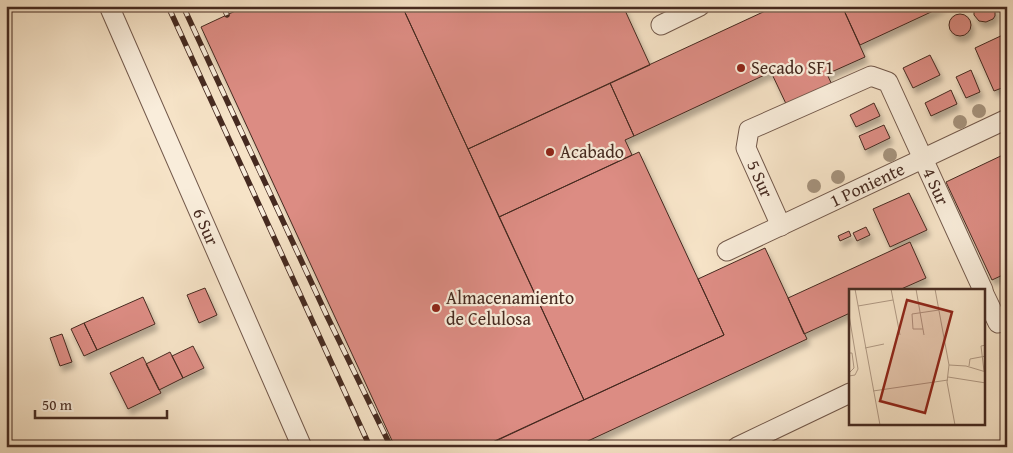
<svg xmlns="http://www.w3.org/2000/svg" width="1013" height="453" font-family="'Gentium Book Plus',serif">
<defs>
<filter id="shadow"><feDropShadow dx="3" dy="5.5" stdDeviation="2.5" flood-color="#0004"/></filter>
</defs>
<rect width="100%" height="100%" fill="#f6e3c7"/>
<filter id="stains"><feTurbulence type="fractalNoise" baseFrequency=".004" numOctaves="4"/><feColorMatrix values="0 0 0 0 .2 0 0 0 0 .09 0 0 0 0 .02 0 0 0 .5 -.17"/></filter>
<radialGradient id="worn" r=".72"><stop offset=".6" stop-color="#630" stop-opacity="0"/><stop offset="1" stop-color="#630" stop-opacity=".3"/></radialGradient>
<!-- building -->
<path fill="#dc8c83" stroke="#462a20" filter="url(#shadow)" d="M246 6H402L584 400 483 447H395L201 27Z
M402 6H623L650 65 468 149Z
M776 6H842L865 57 827 74 833 87 788 108 771 72 634 136 610 83Z
M842 6H944L860 45Z
M974 6H995V16L993 19 986 22 979 21 974 15Z
M949 25a11 11 0 1 1 22 0a11 11 0 1 1-22 0Z
M1007 33V86L994 91 975 48Z
M930 55 940 75 913 88 903 68Z
M971 70 980 92 966 98 956 77Z
M610 83 634 136 625 140 632 155 499 217 468 149Z
M951 90 957 104 931 116 925 103Z
M874 103 880 116 856 127 850 115Z
M884 125 890 138 865 150 859 136Z
M639 152 724 335 584 400 499 217Z
M1007 153V273L992 280 946 182Z
M909 193 927 230 890 247 873 209Z
M866 227 870 235 857 241 853 233Z
M849 231 851 236 840 241 838 236Z
M910 242 926 278 899 290H850V313L804 334 788 298Z
M765 248 807 339 575 447H487L486 445 724 335 698 279Z
M205 288 217 315 199 323 187 295Z
M143 297 155 324 97 350 84 323Z
M84 323 97 350 84 356 71 329Z
M62 334 72 362 60 366 50 338Z
M193 346 204 368 183 378 172 356Z
M170 352 183 378 159 390 146 364Z
M143 357 161 393 128 409 110 373Z"/>
<g fill="none" stroke-linecap="round" stroke-linejoin="round">
<!-- minor casing -->
<g stroke="#72584a" stroke-width="21">
<g id="minor">
<path id="s1" d="M109 6 302 447"/>
<path d="M661 25 700 6"/>
<path id="s2" d="M781 226 746 148 749 130 871 76 888 82 983 290"/>
<path id="s3" d="M727 251 1007 119"/>
<path d="M984 294 998 323"/>
<path d="M737 447 850 393"/>
</g>
</g>
<!-- minor -->
<use href="#minor" stroke="#f9eddb" stroke-width="19"/>
<!-- rail casing -->
<g stroke="#462a20" stroke-width="5.5">
<path id="rail" d="M168 6 370 447
M183 6 327 316 391 447
M223 6 227 15"/>
</g>
<!-- rail -->
<use href="#rail" stroke="#f9eddb" stroke-width="4" stroke-dasharray="11" stroke-linecap="butt"/>
</g>
<!-- trees -->
<g fill="#a5927c">
<circle cx="979" cy="111" r="7"/>
<circle cx="960" cy="122" r="7"/>
<circle cx="890" cy="155" r="7"/>
<circle cx="838" cy="177" r="7"/>
<circle cx="814" cy="186" r="7"/>
</g>
<!-- markers -->
<g fill="#8f2418" stroke="#f9eddb" stroke-width="2">
<circle cx="741" cy="68" r="5"/>
<circle cx="550" cy="152" r="5"/>
<circle cx="436" cy="308" r="5"/>
</g>
<g text-anchor="middle" stroke-width="4.5" stroke-linejoin="round" paint-order="stroke">
<!-- poi labels -->
<g font-size="18" fill="#462a20" stroke="#f9eddb" text-anchor="start">
<text x="751" y="74">Secado SF1</text>
<text x="560" y="158">Acabado</text>
<text x="446" y="304">Almacenamiento<tspan x="446" dy="21">de Celulosa</tspan></text>
</g>
<!-- street labels -->
<g font-size="18" fill="#462a20" stroke="#f9eddb">
<text transform="translate(760 179) rotate(66)" y="6">5 Sur</text>
<text dy="6" stroke="none"><textPath href="#s3" startOffset="155">1 Poniente</textPath></text>
<text dy="6" stroke="none"><textPath href="#s2" startOffset="370">4 Sur</textPath></text>
<text dy="6" stroke="none"><textPath href="#s1" startOffset="241">6 Sur</textPath></text>
</g>
</g>
<!-- overview -->
<g transform="translate(849 289)">
<rect width="136" height="136" fill="#f6e3c7"/>
<path fill="none" stroke="#b09984" stroke-width="1" d="M6 0 31 136M42 0 51 46M67 0 75 46M86 0 100 76 98 93 106 136M9 17 44 11M0 26 9 80 6 86 0 87M74 40H64L63 25 90 21M16 59 35 55M0 64H3L5 79 0 84M100 76 117 77 137 83M120 77 121 70 137 67M135 82 132 57 137 56M99 88 137 94M24 102 99 91"/>
<path fill="#8f2418" fill-opacity="0.15" stroke="#8f2418" stroke-width="2.5" d="M58 11 103 23 76 124 31 112Z"/>
<rect width="136" height="136" fill="none" stroke="#462a20" stroke-width="2.5"/>
</g>
<!-- margin -->
<rect width="1013" height="453" fill="none" stroke="#f6e3c7" stroke-width="25"/>
<rect x="8" y="8" width="998" height="438" fill="none" stroke="#462a20" stroke-width="2.5"/>
<rect x="12" y="12" width="988" height="428" fill="none" stroke="#462a20"/>
<!-- scale -->
<path d="M35 410v8h132v-8" fill="none" stroke="#462a20" stroke-width="2.5"/>
<text x="42" y="410" font-size="15" fill="#462a20" stroke="#f9eddb" stroke-width="4" paint-order="stroke">50 m</text>
<rect width="100%" height="100%" filter="url(#stains)"/>
<rect width="100%" height="100%" fill="url(#worn)"/>
</svg>
